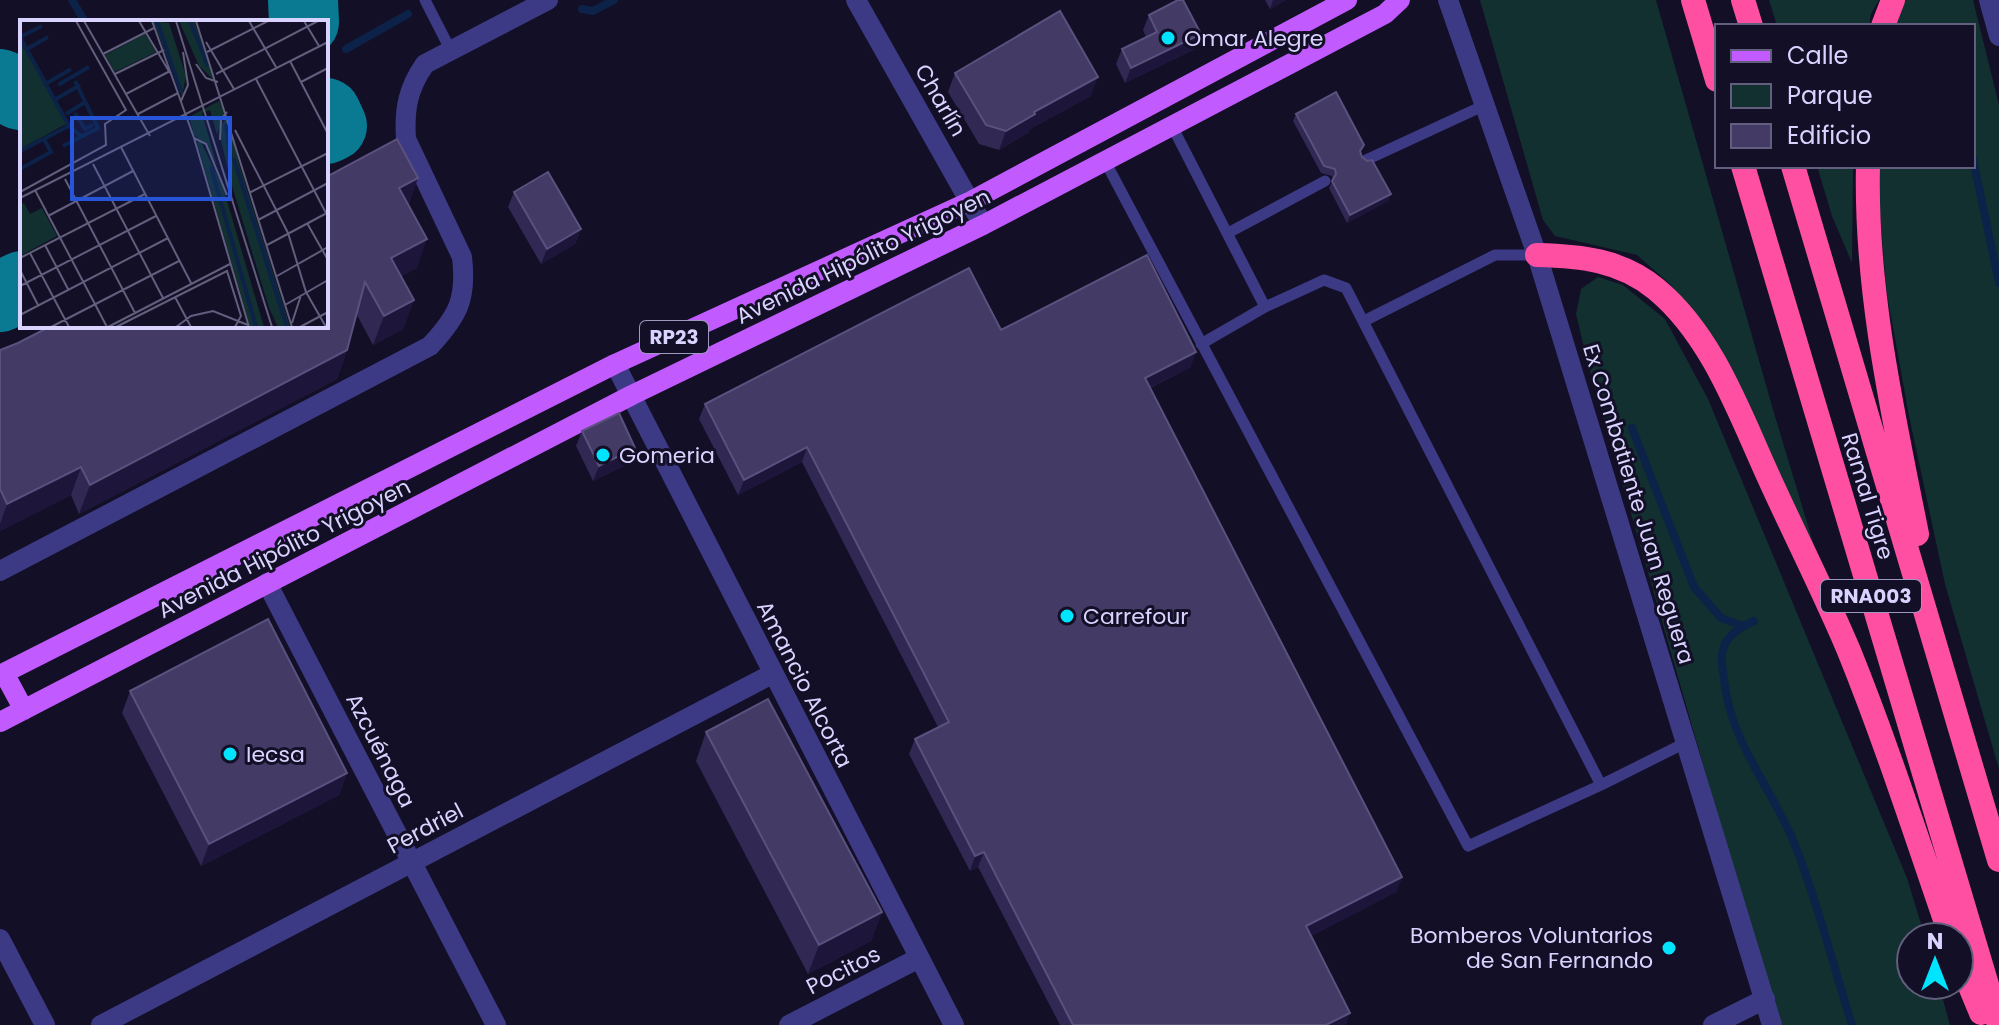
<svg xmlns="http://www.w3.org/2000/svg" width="1999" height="1025" font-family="Poppins,sans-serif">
<rect width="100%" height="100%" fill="#130f26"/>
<!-- green -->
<path fill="#12302f" d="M1480 0H1656L1774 413 1832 605 1711 344 1671 285 1637 255 1555 236 1543 220Z
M1769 0H1879L1871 14 1869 26H1777Z
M1902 0H1973L1999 105V769L1945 584 1909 416 1887 294 1878 193V166H1973V26H1891Z
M1817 166H1853L1852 263 1832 216Z
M1598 277 1623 285 1665 319 1708 399 1907 878 1925 937H1911V985H1939L1950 1025H1778L1588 364 1576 314 1581 289Z"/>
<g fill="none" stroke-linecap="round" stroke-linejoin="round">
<!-- stream -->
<path stroke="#0c2248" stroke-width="8" d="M72 0 85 22
M582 9 593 11 614 0
M346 49 408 14
M1973 159 1999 283
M1632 428 1694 587 1721 618 1743 626
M1754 621C1740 627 1724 637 1722 654 1721 662 1723 671 1724 679 1730 742 1772 788 1795 845 1818 903 1833 965 1852 1025"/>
<!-- taxiway -->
<path stroke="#0a7a92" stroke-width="70" d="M303 0 304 22
M0 84 20 95
M326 113 332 126 326 129
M0 297 22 286"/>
<!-- service -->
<path stroke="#3d3a85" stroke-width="11" d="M425 0 451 51
M1366 160 1485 105
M1105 161 1468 846 1601 785 1346 288 1324 280 1265 307 1172 126
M1228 233 1325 181
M1364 321 1495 255H1537
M1201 344 1265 307
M1601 785 1687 742"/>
<!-- minor -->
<path stroke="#3d3a85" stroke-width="20" d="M856 0 983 225
M615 364 954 1025
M0 571 430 346C458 316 467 299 462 257L406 139C404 109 408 88 425 64L548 0
M267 583 496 1025
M0 939 45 1025
M101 1025 772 674
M789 1025 919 958
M1713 1025 1765 999"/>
<!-- tertiary -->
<path stroke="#3d3a85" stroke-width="20" d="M1448 0 1537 255 1772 1025
M1989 0 1999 36"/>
<!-- primary -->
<path stroke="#c25bff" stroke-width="20" d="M4 673 24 710
M0 675 615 364 971 201 1347 0
M0 722 632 395 983 225 1385 14 1400 0"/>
<!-- motorway -->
<path stroke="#ff4fa3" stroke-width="24" d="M1693 0 1717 80
M1743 0 1751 26
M1883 26 1893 0
M1743 166 1999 1025
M1793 166 1999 860
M1868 166C1865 289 1893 414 1917 534
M1537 255C1581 256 1621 260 1656 289 1713 336 1740 415 1770 480 1796 537 1825 594 1849 651 1887 745 1918 842 1951 937
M1959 960 1981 1013"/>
</g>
<!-- wall -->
<path fill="#312854" d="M1265 0H1286L1270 9Z
M1149 15 1201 34 1195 49 1125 83 1116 64 1122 49 1146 37 1143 30Z
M955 73 1091 96 1030 129 1028 133 999 150 979 144 948 92Z
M1296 114 1361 154 1362 157 1391 194 1388 201 1347 223 1329 188 1333 180 1332 176 1321 173 1293 121Z
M418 178 408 205 417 268 401 276 414 300 403 329 373 345 357 315 347 350 337 379 79 514 71 495 0 531V350Z
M514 192 581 229 575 244 541 264 508 207Z
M1001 330 1191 367 1150 388 1402 877 1396 892 1311 936 1346 1025H1060L978 867 970 871 909 754 915 739 938 727 802 462 738 495 699 419 705 404Z
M582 431 630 463 593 481 576 446Z
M130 691 347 773 339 795 201 866 122 713Z
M706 732 882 912 871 941 808 974 696 761Z"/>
<!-- shaded-wall -->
<path fill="#1d163a" d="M1273 0H1286L1270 9Z
M1201 34 1195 49 1125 83 1131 68Z
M1098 77 1091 96 1030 129 1028 133 999 150 1006 131 1034 112Z
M418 178 408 207 399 188Z
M1391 194 1388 201 1347 223 1350 215Z
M581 229 575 244 541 264 547 249Z
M427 239 417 268 381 287 391 258Z
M414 300 403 329 373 345 384 316Z
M347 350 337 379 79 514 90 485Z
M1196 352 1191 367 1139 393 1145 378Z
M807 447 802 462 738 495 744 480Z
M635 448 630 463 593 481 599 466Z
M81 467 71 495 0 531V524L7 504Z
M347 773 339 795 201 866 209 844Z
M984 852 978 867 970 871 975 856Z
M1402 877 1396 892 1300 942 1306 926Z
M882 912 871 941 808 974 819 945Z
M1350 1013 1346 1025H1326Z"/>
<!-- building -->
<path fill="#433a66" stroke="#5a527e" stroke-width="2" d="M1178 0H1183L1201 34 1131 68 1122 49 1157 32 1149 15Z
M1060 11 1098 77 1034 112 1035 114 1006 131 986 125 955 73Z
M1336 92 1364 145 1360 151 1362 157 1367 161 1372 160 1391 194 1350 215 1332 181 1336 174 1335 169 1324 166 1296 114Z
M397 139 418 178 399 188 427 239 391 258 414 300 384 316 365 282 347 350 90 485 81 467 7 504 0 489V350L18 343 51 326H326V177Z
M548 172 581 229 547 249 514 192Z
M1147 255 1196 352 1145 378 1402 877 1306 926 1350 1013 1326 1025H1073L984 852 975 856 915 739 949 722 807 447 744 480 705 404 969 268 1001 330Z
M619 413 635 448 599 466 582 431Z
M268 619 347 773 209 844 130 691Z
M768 699 882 912 819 945 706 732Z"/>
<!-- markers -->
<g fill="#00e5ff" stroke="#130f26" stroke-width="3">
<circle cx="1168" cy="38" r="8"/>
<circle cx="603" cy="455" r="8"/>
<circle cx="1067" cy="616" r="8"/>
<circle cx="230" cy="754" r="8"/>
<circle cx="1669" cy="948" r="8"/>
</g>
<g text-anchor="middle" stroke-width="6" stroke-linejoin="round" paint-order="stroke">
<!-- shield labels -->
<g fill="#130f26" stroke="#9e99be" stroke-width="2">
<rect x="640" y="321" width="68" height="32" rx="6"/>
<rect x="1821" y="580" width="100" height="32" rx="6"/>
</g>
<g font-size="20" font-weight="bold" fill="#d9d4ff">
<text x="674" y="344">RP23</text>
<text x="1871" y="603">RNA003</text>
</g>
<!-- poi labels -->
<g font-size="22" fill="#d9d4ff" stroke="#130f26" text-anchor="start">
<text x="1184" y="46">Omar Alegre</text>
<text x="619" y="463">Gomeria</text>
<text x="1083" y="624">Carrefour</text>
<text x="246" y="762">Iecsa</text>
<text x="1653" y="943" text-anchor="end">Bomberos Voluntarios<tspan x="1653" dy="25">de San Fernando</tspan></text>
</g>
<!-- street labels -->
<g font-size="22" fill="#d9d4ff" stroke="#130f26">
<text transform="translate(941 100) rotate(60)" y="8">Charlín</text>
<text transform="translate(863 256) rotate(-26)" y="8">Avenida Hipólito Yrigoyen</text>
<text transform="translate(1868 496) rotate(73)" y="8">Ramal Tigre</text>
<text transform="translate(1639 504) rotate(73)" y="8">Ex Combatiente Juan Reguera</text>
<text transform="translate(284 548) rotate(-27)" y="8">Avenida Hipólito Yrigoyen</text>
<text transform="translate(805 684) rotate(63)" y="8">Amancio Alcorta</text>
<text transform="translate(381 750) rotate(63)" y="8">Azcuénaga</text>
<text transform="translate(425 828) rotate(-28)" y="8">Perdriel</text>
<text transform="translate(843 970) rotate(-27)" y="8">Pocitos</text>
</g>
</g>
<!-- overview -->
<g transform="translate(20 20)">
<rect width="308" height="308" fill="#130f26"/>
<path d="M133 1 149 3 166 56 162 77ZM159 1H174L195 61 179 46ZM125 14 136 32 95 52 85 35ZM0 21 48 103 0 129ZM199 81 204 92 197 115 190 90 182 93 197 146 187 125 174 115 169 97ZM208 97 219 144 270 307H258L249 288 212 166 201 121V104ZM180 120 203 167 244 307H230L177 123ZM4 183 10 194 22 188 37 216 0 236V185Z" fill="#12302f"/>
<path fill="none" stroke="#0c2248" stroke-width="4" d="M137 1 161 72M170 1 188 46M0 17 49 106 62 117M0 17 22 6M7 29 28 17M27 63 51 49M38 65 69 47M36 79 60 65M55 93 65 109 73 105M46 94 67 81M206 104 211 140M43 126 78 108 55 61M0 131 49 106M214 139 267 307M191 147 236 307M0 149 31 132 24 119"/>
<path fill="none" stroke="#625e7d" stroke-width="2" d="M64 1 130 116M119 1 150 53M132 1 174 118 229 307M156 1 252 307M176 1 272 307M229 1 256 47M284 1 299 26M186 22 214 69M187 32 248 1M83 34 134 8M270 41 308 114M176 44 186 58 198 62M95 54 144 30M196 54 298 1M236 59 308 197M281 62 308 48M106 74 150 51M161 81 168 65 163 32M118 94 158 73M215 110 268 213 286 272 306 307M174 118 186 124 207 175M200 120 201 99 207 92M101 127 171 263M73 144 143 278M45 159 115 293M15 170 87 307M0 172 86 125 85 104 106 90 56 1M229 173 308 133M0 178 308 22M28 196 113 151M238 200 308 163M287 203 308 240M25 225 48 269M247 225 305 194M10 233 49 307M0 238 125 174M0 250 18 285M257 256 308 227M0 266 136 196M155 277 171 307M265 285 308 260M0 295 148 218M272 303 281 275M31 307 159 241M88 307 210 244M96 307 207 251 221 296 215 307M156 307 171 296 193 291 228 305M280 307 308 292"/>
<path fill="#2655da" fill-opacity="0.15" stroke="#2655da" stroke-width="4" d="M52 98H210V179H52Z"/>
<rect width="308" height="308" fill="none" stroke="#d9d4ff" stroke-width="4"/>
</g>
<!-- legend -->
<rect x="1715" y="24" width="260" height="144" fill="#130f26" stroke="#625e7d" stroke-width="2"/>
<rect x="1731" y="50" width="40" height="12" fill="#c25bff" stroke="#625e7d" stroke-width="2"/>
<text x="1787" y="64" font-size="24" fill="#d9d4ff">Calle</text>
<rect x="1731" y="84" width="40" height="24" fill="#12302f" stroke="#625e7d" stroke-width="2"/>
<text x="1787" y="104" font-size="24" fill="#d9d4ff">Parque</text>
<rect x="1731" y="124" width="40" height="24" fill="#433a66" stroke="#625e7d" stroke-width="2"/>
<text x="1787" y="144" font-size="24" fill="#d9d4ff">Edificio</text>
<!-- north arrow -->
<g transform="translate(1935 961)"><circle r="38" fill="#130f26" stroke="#625e7d" stroke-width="2"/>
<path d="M0-6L14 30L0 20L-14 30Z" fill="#00e5ff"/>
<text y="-12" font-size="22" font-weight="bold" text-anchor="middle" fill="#d9d4ff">N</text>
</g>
</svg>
